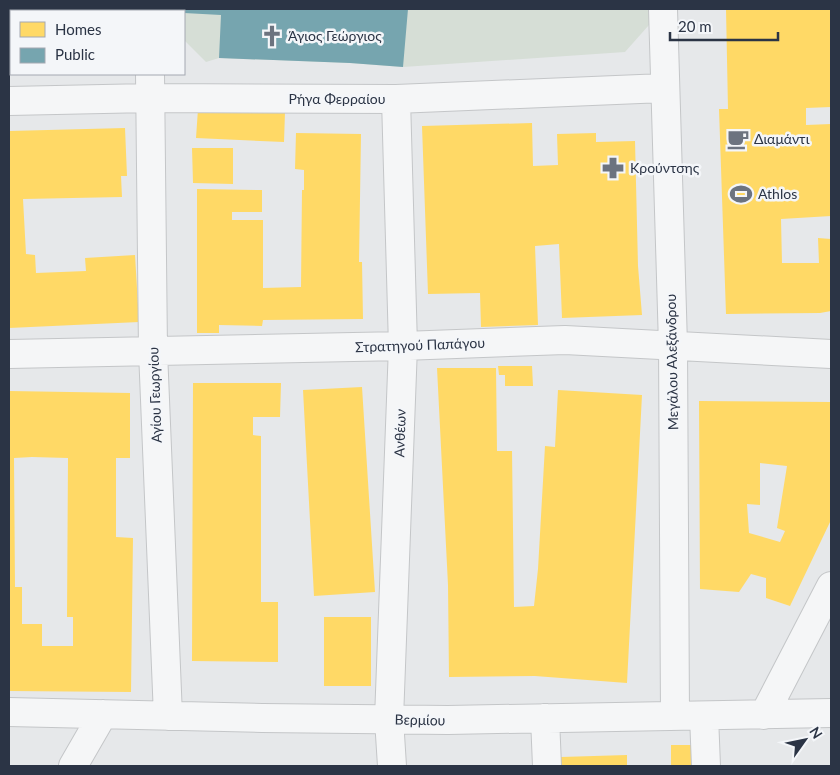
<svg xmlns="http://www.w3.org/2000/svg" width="840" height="775" font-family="Lato,sans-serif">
<rect width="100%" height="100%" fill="#e6e8ea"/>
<!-- green -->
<path fill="#d6ded6" d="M182 9H652L649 25 625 52 403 67 350 63 219 58 206 62 185 41 184 11H182Z"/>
<!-- homes -->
<path fill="#ffd966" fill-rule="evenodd" d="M9 9H123V11H11V59L9 58Z
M726 9H831V107L806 108V125L831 124V216L781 219 782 263H819L818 238 831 239V311L820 313 726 314 719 109H728Z
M198 109 285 112 284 142 196 138Z
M532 123 533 166 558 165 557 134 596 133V142L635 141 638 266 642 315 562 318 559 244 535 246 538 325 481 327 480 293 428 294 422 126Z
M125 128 127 176H121L122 197 23 199 26 254 35 255 36 273 86 271 85 258 135 255 139 322 9 328V131Z
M296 133 361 134 359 262H362L363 319 263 320 262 326 219 325V333H197V189L262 190V212H232V220H263V288L301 287 302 190H304V170L295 169Z
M192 148H233V184L193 183Z
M498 366H532L533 386H505V375H499Z
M437 368H496L497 451H512L514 607 534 606 538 569 545 446 555 447 558 390 642 395 627 683 535 676 449 677 448 585Z
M193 383H281L280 417H253V435L261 436V602H278V662L192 661Z
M362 387 375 592 314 596 303 390Z
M9 391 130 393V458H116V537L133 538 131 692 9 691ZM32 457 68 458 67 617H73V646H42V624H22V587H15L14 458Z
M699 401 831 402V520L790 606 766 598V578L751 574 739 592 700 589ZM760 463 787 466 777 528 785 531 780 542 749 533 747 504 760 505Z
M324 617H371V686H324Z
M671 745H693V766H671Z
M627 755V766H561V757Z"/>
<!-- public -->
<path fill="#76a5af" d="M182 9H408L403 67 350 63 219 58 221 15 184 13Z"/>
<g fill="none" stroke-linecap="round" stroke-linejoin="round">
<!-- minor casing -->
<g stroke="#c4c6c8" stroke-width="30">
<path id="minor" d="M150 9V11
M663 9 673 345 675 716
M150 74 153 351 168 716
M9 101 150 98 396 99 664 88
M9 354 403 346 565 340 831 354
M9 712 262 718 448 720 831 713
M764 715 831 586
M704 716 706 766
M545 718 547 766
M73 766 103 714
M392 766 389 719 403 346 396 99"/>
</g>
<!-- minor -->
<use href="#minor" stroke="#f5f6f7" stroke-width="28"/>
</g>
<!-- icons -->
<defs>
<g id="church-bare" transform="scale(1.725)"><path d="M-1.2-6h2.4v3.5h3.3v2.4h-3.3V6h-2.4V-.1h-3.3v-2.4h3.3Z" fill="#6c737f" stroke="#f4f6f9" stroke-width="2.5" paint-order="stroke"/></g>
<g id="cafe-bare" transform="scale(1.725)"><path d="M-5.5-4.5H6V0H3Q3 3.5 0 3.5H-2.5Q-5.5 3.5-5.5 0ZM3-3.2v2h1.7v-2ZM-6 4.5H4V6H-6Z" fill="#6c737f" stroke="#f4f6f9" stroke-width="2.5" paint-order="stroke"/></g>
<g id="pharmacy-bare" transform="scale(1.725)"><path d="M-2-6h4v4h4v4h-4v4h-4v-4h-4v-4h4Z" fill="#6c737f" stroke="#f4f6f9" stroke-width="2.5" paint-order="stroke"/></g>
<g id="stadium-bare" transform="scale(1.725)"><path d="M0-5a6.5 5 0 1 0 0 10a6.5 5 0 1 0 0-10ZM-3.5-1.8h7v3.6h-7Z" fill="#6c737f" stroke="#f4f6f9" stroke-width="2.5" paint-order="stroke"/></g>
</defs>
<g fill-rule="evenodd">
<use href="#church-bare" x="272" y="36"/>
<use href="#cafe-bare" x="738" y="139"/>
<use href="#pharmacy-bare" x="613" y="168"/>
<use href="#stadium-bare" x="741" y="194"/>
</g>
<g text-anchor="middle" stroke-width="5" stroke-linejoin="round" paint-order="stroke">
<!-- poi labels -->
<g font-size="14" fill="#2b3445" stroke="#f4f6f9" text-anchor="start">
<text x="288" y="41">Άγιος Γεώργιος</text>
<text x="754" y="144">Διαμάντι</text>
<text x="630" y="173">Κρούντσης</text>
<text x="758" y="199">Athlos</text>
</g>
<!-- street labels -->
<g font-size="14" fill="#2b3445" stroke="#f4f6f9">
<text x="337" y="104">Ρήγα Φερραίου</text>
<text transform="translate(420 345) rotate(-2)" y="5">Στρατηγού Παπάγου</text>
<text transform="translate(672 362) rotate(-91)" y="5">Μεγάλου Αλεξάνδρου</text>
<text transform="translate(155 395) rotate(-92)" y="5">Αγίου Γεωργίου</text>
<text transform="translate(400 433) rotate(-88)" y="5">Ανθέων</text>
<text transform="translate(420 720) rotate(1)" y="5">Βερμίου</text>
</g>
</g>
<!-- border -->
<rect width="840" height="775" fill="none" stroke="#2b3445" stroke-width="20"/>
<!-- legend -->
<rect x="10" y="10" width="175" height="65" fill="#f4f6f9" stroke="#a4a8b1"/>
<rect x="20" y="22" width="25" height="15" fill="#ffd966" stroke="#a4a8b1"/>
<text x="55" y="35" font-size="15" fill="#2b3445">Homes</text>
<rect x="20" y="48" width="25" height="15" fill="#76a5af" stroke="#a4a8b1"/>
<text x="55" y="60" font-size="15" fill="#2b3445">Public</text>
<!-- north arrow -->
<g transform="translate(805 740) rotate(57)" stroke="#f4f6f9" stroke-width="4" paint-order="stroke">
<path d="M0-4L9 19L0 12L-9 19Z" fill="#2b3445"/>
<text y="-8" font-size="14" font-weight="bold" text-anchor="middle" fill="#2b3445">N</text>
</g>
<!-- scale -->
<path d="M670 32v8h108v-8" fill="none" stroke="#2b3445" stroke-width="2.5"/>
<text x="678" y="32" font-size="15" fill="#2b3445" stroke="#f4f6f9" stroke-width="4" paint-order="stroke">20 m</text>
</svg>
